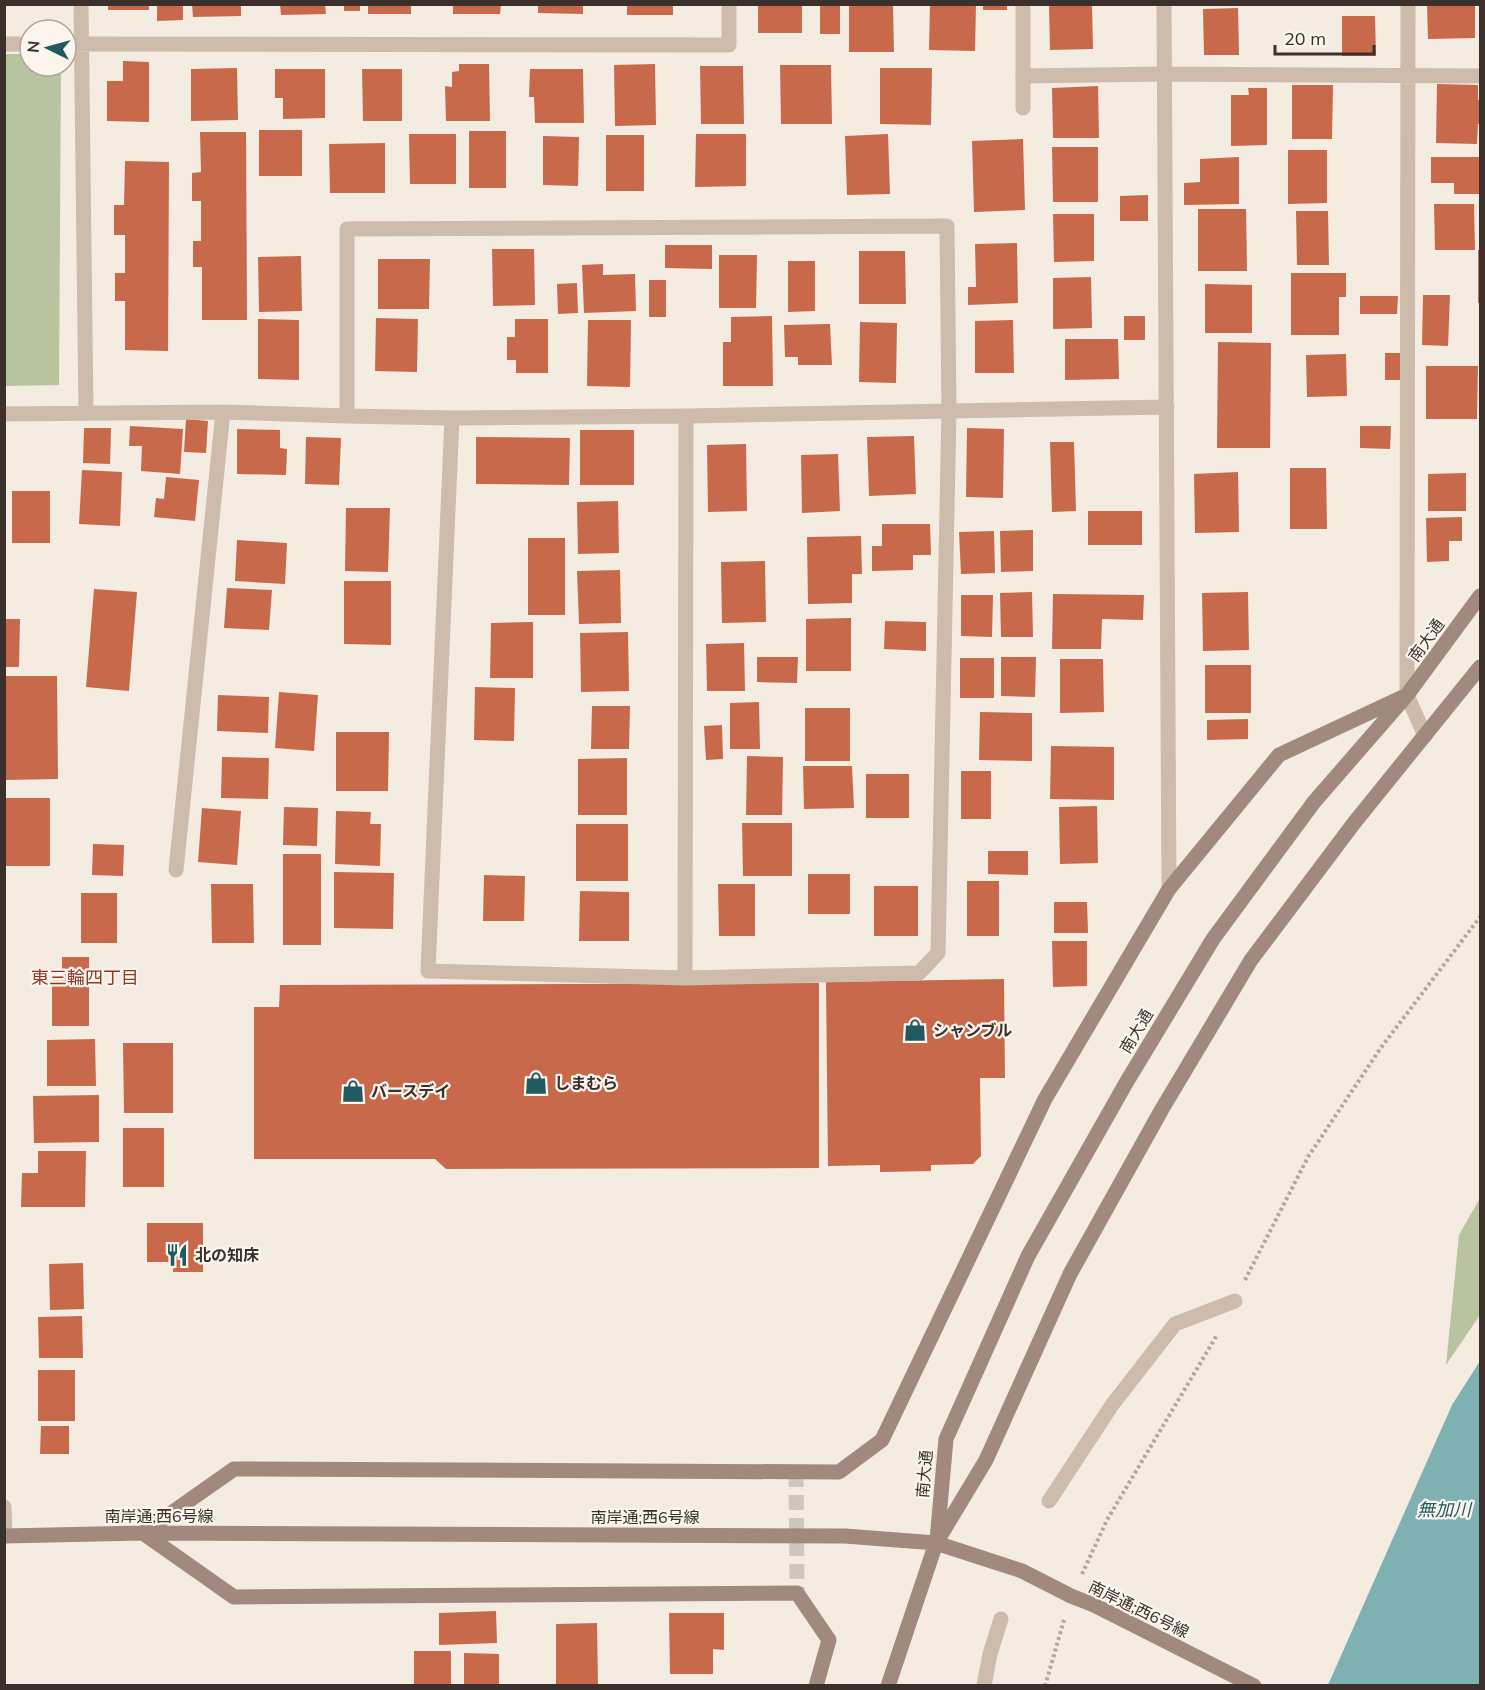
<svg xmlns="http://www.w3.org/2000/svg" width="1485" height="1690" font-family="Mulish,'Noto Sans JP',sans-serif">
<rect width="100%" height="100%" fill="#f4ebe1"/>
<!-- green -->
<path fill="#b8c4a0" d="M5 54H30V66H61L59 385 5 386Z
M1480 1198V1315L1446 1365 1459 1235Z"/>
<!-- water -->
<path fill="#7fb0b2" d="M1480 1361V1685H1328L1452 1405Z"/>
<!-- building -->
<path fill="#c8694b" d="M157 4H183V20L157 21Z
M192 4H241V16L193 17Z
M280 4H325L326 14 281 15Z
M344 4H360V11H344Z
M368 4H411V14H368Z
M453 4H501L500 14H453Z
M538 4H583V14L538 13Z
M627 4H673V15H627Z
M758 4H802V33H758Z
M820 4H840V34H820Z
M849 4H893L894 52H849Z
M930 4H976L975 51 929 50Z
M983 4H1007V10H983Z
M1049 4H1092L1093 49 1050 50Z
M1427 4H1475V38L1428 39Z
M108 5H149V10H108Z
M1238 8 1239 55H1204L1203 9Z
M1342 16H1375L1376 56H1342Z
M123 61 149 62V122L107 121V81H123Z
M459 64H489L490 121H446L445 86 452 87V72L459 71Z
M655 64 656 125 615 126 614 65Z
M780 65H831L832 124H781Z
M700 66H743L744 124H701Z
M237 68 238 120 191 121V69Z
M880 68H932L931 125 880 124Z
M275 69H325V118L283 119V98H275Z
M362 69H402V121H363Z
M530 69H583L584 123H535L534 97H529Z
M1437 84 1478 85V100H1480V124H1478L1477 144 1436 143Z
M1292 85H1333L1332 139H1292Z
M1098 86 1099 138H1053L1052 88Z
M1248 88H1267V145L1231 146V95H1249Z
M259 130H302V176H259Z
M469 131H506V188H469Z
M200 132H246L247 320H202V267H193V241H201V201H192V173L201 172Z
M409 134H456V184H410Z
M696 134H746V186L695 187Z
M888 134 890 194 847 195 845 136Z
M606 135H644V191H606Z
M543 136 579 137 578 186 543 185Z
M1023 139 1025 210 974 212 972 141Z
M385 143V193H330L329 144Z
M1052 147H1098V202H1053Z
M1288 150H1327V203L1288 204Z
M1239 157V204L1184 205V183L1200 182V159Z
M1431 157H1480V194H1454V183H1431Z
M125 161 169 162 168 351 125 350V301H115V273H125V235H114V205H124Z
M1148 195V221H1120V196Z
M1434 204H1474L1475 250H1435Z
M1198 209H1246L1247 271H1198Z
M1296 211H1328L1329 265H1297Z
M1053 214H1094V261L1054 262Z
M1017 243 1018 303 968 305V287H976L975 244Z
M665 245H712V269L665 268Z
M492 249H534L535 305 493 306Z
M1478 250H1480V303H1478Z
M859 251H905L906 304H859Z
M719 255H757L756 308H719Z
M301 256 302 311 259 312 258 257Z
M378 259H430L429 309H378Z
M788 261H815V311L788 312Z
M603 264V275L635 274 636 311 584 313 582 265Z
M1291 273H1346V297H1339V335H1291Z
M1091 277 1092 328 1053 329V278Z
M649 280H666V317H649Z
M577 283 578 313 558 314 557 284Z
M1205 284 1252 285V333H1205Z
M1423 295H1450L1448 346 1422 345Z
M1360 296H1398L1397 314H1360Z
M772 316 773 386H723V342H731V317Z
M1124 316H1145V340H1124Z
M376 318 418 319 417 372 375 371Z
M258 319 299 320V380L258 379Z
M515 319H548V373H516V360H507V337H515Z
M588 320H631L630 387 587 386Z
M1013 320 1014 373H975V321Z
M860 322 897 323 896 383 859 382Z
M830 324 832 365H798V357H785L784 325Z
M1065 339H1118L1119 379 1065 380Z
M1218 342 1271 343 1270 448H1217Z
M1385 353H1401V380H1385Z
M1346 354 1347 396 1307 397 1306 355Z
M1426 366H1478L1477 419H1426Z
M186 419 208 421 206 453 184 452Z
M130 426 183 429 180 474 141 471 142 446H129Z
M1360 426H1391L1390 449 1360 448Z
M84 428H111L110 464 83 463Z
M967 428 1004 429 1003 498 966 497Z
M237 429 280 430V448L287 449 286 475 237 474Z
M580 430H634V485H580Z
M914 436 916 494 869 496 867 437Z
M306 437 341 438 339 485 305 484Z
M476 437 570 438 569 485 476 484Z
M1050 442H1074L1076 511 1052 512Z
M746 444 747 511 708 512 707 445Z
M838 454 840 511 802 513 801 455Z
M1290 468H1326L1327 529H1290Z
M82 470 122 472 120 526 79 524Z
M1238 472 1239 532 1195 533 1194 474Z
M1466 473V511H1428V474Z
M166 477 199 480 195 521 154 517 156 498 164 499Z
M12 491H50V543H12Z
M618 501 619 553 578 554 577 502Z
M346 508H390L388 572 345 571Z
M1088 511H1142V545H1088Z
M1462 517V541H1449V561L1427 562 1426 518Z
M882 524H930L931 555H913V570L872 571V546H882Z
M1033 530V571L1001 572 1000 531Z
M994 531 995 573 961 574 959 532Z
M861 536 862 574H852V603L808 604 807 537Z
M528 538H565V615H528Z
M237 540 287 543 285 584 235 581Z
M765 561 766 622 722 623 721 562Z
M620 570 621 623 579 624 577 571Z
M344 581H391V645L344 644Z
M227 588 272 590 269 630 224 628Z
M94 589 137 592 129 691 86 687Z
M1032 592 1033 637H1001L1000 593Z
M1248 592 1249 650 1203 651 1202 593Z
M1053 594 1144 595 1143 620 1102 619 1101 649H1052Z
M961 595H993L992 637 961 636Z
M851 618V671H806V619Z
M4 619H20L19 667H4Z
M885 621 926 622V651L884 649Z
M533 622V678H490L491 623Z
M628 632 629 691 581 692 580 633Z
M744 643 745 691H707L706 644Z
M757 657H798L797 683 757 682Z
M1001 657H1036L1035 697 1001 696Z
M960 658H994V698H960Z
M1060 659H1103L1104 712 1060 713Z
M1205 665H1251V713H1205Z
M4 676H57L58 779 4 780Z
M475 687 515 688 514 741 474 740Z
M279 692 318 695 314 751 275 748Z
M218 695 269 697 268 733 217 731Z
M759 702 760 749H730V703Z
M592 706H630L629 749H591Z
M805 708H850V761H805Z
M980 712 1032 713V761L979 760Z
M1248 719V739L1207 740V720Z
M722 725 723 759 706 760 704 726Z
M336 732H389L388 791H336Z
M1051 746 1114 747V800L1050 799Z
M747 756 783 757 782 815H746Z
M222 757 269 758 268 799 221 798Z
M627 758V815H578V759Z
M803 766H852L854 808 804 809Z
M961 771H991V819H961Z
M866 774H909V818H866Z
M4 798H50V866H4Z
M1097 806 1098 863 1060 864 1059 807Z
M284 807 318 808 317 846 283 845Z
M202 808 241 811 237 865 198 862Z
M336 811 371 812 370 824H381L380 866 335 864Z
M742 823H792V876H743Z
M576 824H628V881H576Z
M93 844 124 845 123 876 92 875Z
M988 851H1028V875L988 874Z
M283 854H321V945H283Z
M334 872 394 873 393 929 334 928Z
M808 874H850V914H808Z
M484 875 525 876 524 921H483Z
M967 881H999V936H967Z
M211 884H253L254 943H212Z
M718 884H755V936H719Z
M874 886H918V936H874Z
M580 891 629 892V941H579Z
M81 893H117V943H81Z
M1054 902H1087L1088 933H1054Z
M1052 941H1087V986L1053 987Z
M62 957H89V1026H52V977H62Z
M1004 979 1005 1078H980L981 1156 973 1164 931 1165V1171L880 1172V1165L828 1166 826 982Z
M819 983V1168L446 1169 435 1159H254V1007H279L280 985Z
M95 1039 96 1086H47V1040Z
M123 1043H173V1113H124Z
M99 1095V1142L34 1143 33 1096Z
M123 1128H164V1187H123Z
M38 1151H86L85 1207H21L22 1173H38Z
M147 1223H203V1272H173L174 1262H147Z
M83 1263 84 1309 50 1310 49 1264Z
M82 1316 83 1358H39L38 1317Z
M38 1370H75V1421H38Z
M41 1426H69V1454H40Z
M496 1611 497 1643 439 1645V1613Z
M669 1613H724V1650L713 1649V1674H670Z
M597 1623 598 1685 556 1686V1624Z
M414 1651H451V1686H414Z
M464 1653 499 1654V1686H464Z"/>
<g fill="none" stroke-linecap="round" stroke-linejoin="round">
<!-- secondary-tunnel -->
<path stroke="#cfc6bd" stroke-width="15" stroke-dasharray="15 8" stroke-linecap="butt" d="M796 1472 797 1593"/>
<!-- path -->
<path stroke="#b9a596" stroke-width="4" stroke-dasharray="3 3" stroke-linecap="butt" d="M1245 1280 1308 1157 1380 1049 1480 917
M1082 1574 1107 1520 1217 1335
M1045 1686 1064 1620"/>
<!-- lane -->
<path stroke="#cdbbac" stroke-width="15" d="M1023 76 1165 74
M1049 1501 1112 1405 1175 1324 1235 1301
M984 1686 990 1654 1001 1619"/>
<!-- street -->
<path stroke="#cdbbac" stroke-width="15" d="M81 4 86 413
M1023 4V108
M1164 4 1169 889
M1408 4 1407 695 1425 736
M4 44H30
M66 44 729 45V4
M1165 74 1480 76
M4 414 223 412 347 416 452 418 686 416 1167 407
M347 416V229L947 226 949 411 938 953 919 973 685 978 428 971 452 418
M176 870 223 412
M685 978 686 416
M4 1507 5 1536"/>
<!-- secondary -->
<path stroke="#a18a7d" stroke-width="15" d="M4 1536 143 1533 845 1536 936 1543 1022 1571 1071 1596 1094 1605 1254 1686
M937 1540 946 1439 1028 1256 1126 1083 1213 939 1314 802 1407 695 1480 596
M816 1686 829 1640 797 1593 234 1597 143 1533 234 1469 839 1472 882 1440 1045 1099 1169 889 1279 755 1407 695
M888 1686 936 1543 986 1460 1070 1274 1162 1109 1251 960 1354 823 1480 667"/>
</g>
<!-- icons -->
<defs>
<g id="shop-bare" transform="scale(1.8)"><path d="M-5-2.5h2.3a2.7 3.5 0 0 1 5.4 0H5L5.5 6h-11ZM-1.5-2.5h3a1.5 2.3 0 0 0-3 0Z" fill="#1f5a5e" stroke="#fbf5ee" stroke-width="2.5" paint-order="stroke"/></g>
<g id="restaurant-bare" transform="scale(1.8)"><path d="M-5-6h1v4h1v-4h1v4h1v-4h1v5L-1.5 .5V6h-2V.5L-5-1ZM5-6V6H3V1.5H1.5Q1.5-4 5-6Z" fill="#1f5a5e" stroke="#fbf5ee" stroke-width="2.5" paint-order="stroke"/></g>
</defs>
<g fill-rule="evenodd">
<use href="#shop-bare" x="915" y="1030"/>
<use href="#shop-bare" x="536" y="1083"/>
<use href="#shop-bare" x="353" y="1091"/>
<use href="#restaurant-bare" x="177" y="1255"/>
</g>
<g text-anchor="middle" stroke-width="4.5" stroke-linejoin="round" paint-order="stroke">
<!-- street labels -->
<g font-size="16" fill="#3b302b" stroke="#fbf5ee">
<text transform="translate(1426 640) rotate(-54)" y="6">南大通</text>
<text transform="translate(1136 1031) rotate(-59)" y="6">南大通</text>
<text transform="translate(924 1474) rotate(-85)" y="6">南大通</text>
<text x="159" y="1522">南岸通;西6号線</text>
<text x="645" y="1523">南岸通;西6号線</text>
<text transform="translate(1139 1609) rotate(26)" y="6">南岸通;西6号線</text>
</g>
<!-- poi labels -->
<g font-size="16" font-weight="bold" fill="#3b302b" stroke="#fbf5ee" text-anchor="start">
<text x="933" y="1036">シャンブル</text>
<text x="554" y="1089">しまむら</text>
<text x="371" y="1097">バースデイ</text>
<text x="195" y="1261">北の知床</text>
</g>
<!-- neighbourhood labels -->
<g font-size="18" fill="#8c3b22" stroke="#fbf5ee">
<text x="85" y="984">東三輪四丁目</text>
</g>
<!-- water labels -->
<g font-size="18" font-style="italic" fill="#1f5a5e" stroke="#fbf5ee">
<text x="1444" y="1516">無加川</text>
</g>
</g>
<!-- border -->
<rect width="1485" height="1690" fill="none" stroke="#3b302b" stroke-width="12"/>
<!-- north arrow -->
<g transform="translate(48 48) rotate(275)"><circle r="28" fill="#fbf5ee" stroke="#aea6a0" stroke-width="1.5"/>
<path d="M0-4.5L10 22L0 15L-10 22Z" fill="#1f5a5e"/>
<text y="-9" font-size="16" font-weight="bold" text-anchor="middle" fill="#3b302b">N</text>
</g>
<!-- scale -->
<path d="M1275 45v9h99v-9" fill="none" stroke="#3b302b" stroke-width="3"/>
<text x="1284" y="45" font-size="18" fill="#3b302b" stroke="#fbf5ee" stroke-width="4.5" paint-order="stroke">20 m</text>
</svg>
